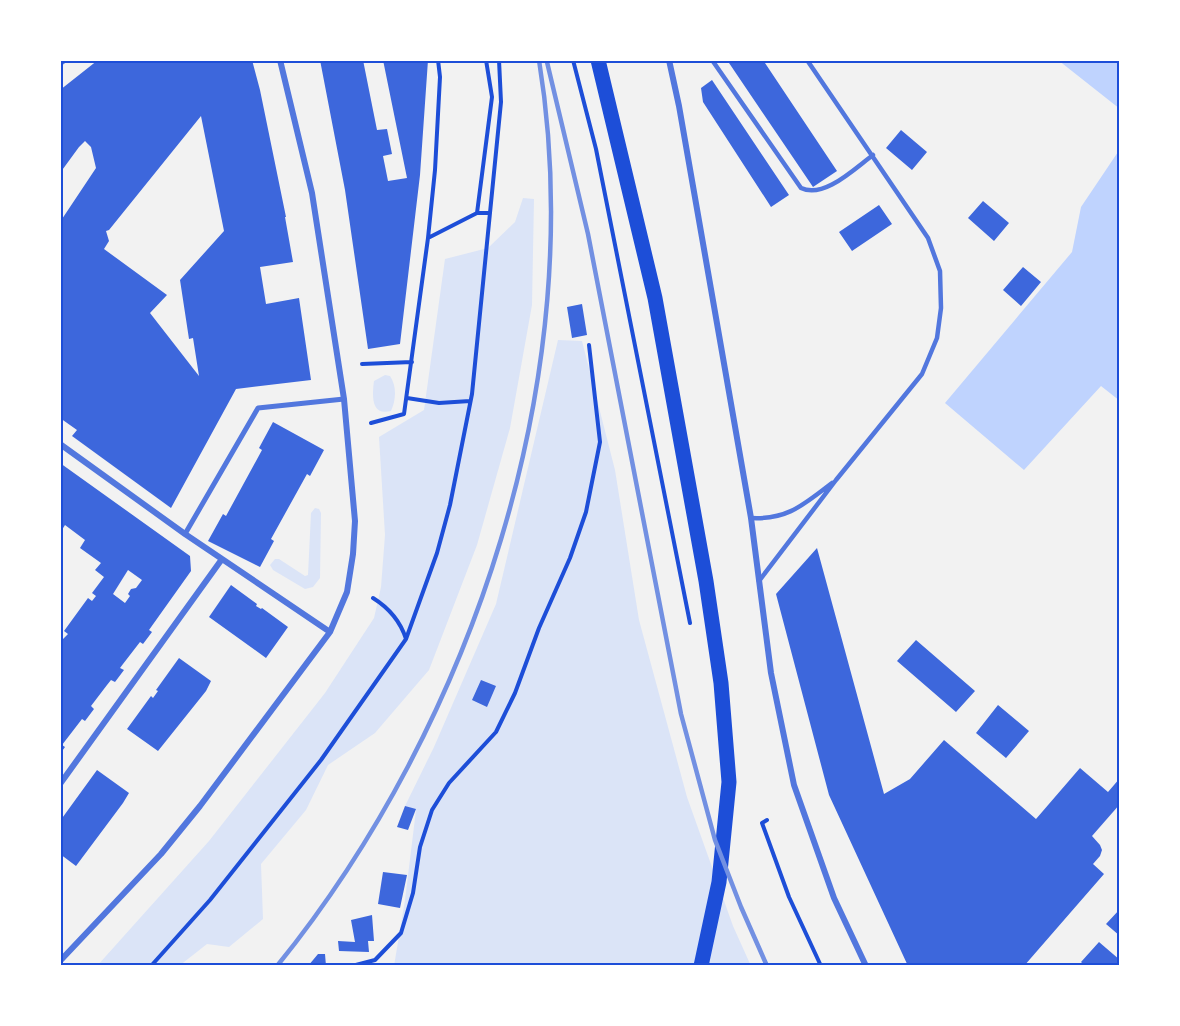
<svg xmlns="http://www.w3.org/2000/svg" width="1180" height="1026" font-family="'Fira Sans',sans-serif">
<rect width="100%" height="100%" fill="#f2f2f2"/>
<!-- green -->
<path fill="#dbe4f7" d="M523 198 534 199 532 305 510 428 477 545 429 670 375 733 328 765 306 810 261 864 263 919 229 947 207 944 179 966H97L209 841 325 693 374 618 381 587 385 535 379 437 424 410 445 259 488 248 515 222Z
M558 340 582 341 615 470 639 620 687 797 733 926 751 966H394L405 900 416 810 405 806 434 747 496 604Z
M385 375 390 376C397 386 396 400 391 411 371 416 372 396 374 381Z
M315 508 319 509 321 513 320 578 313 587 305 589 273 570 270 565 275 559H279L305 576 308 575 311 513Z"/>
<!-- water -->
<path fill="#bfd3fe" d="M1058 60H1120V109Z
M1120 149V401L1101 386 1024 470 945 403 1072 252 1081 207Z"/>
<!-- building -->
<path fill="#3d67dc" fill-rule="evenodd" d="M98 60H252L260 90 286 217H285L293 262 260 267 266 304 299 298 311 380 236 389 171 508 72 436 77 430 60 418V222L96 168 91 147 85 141 79 147 60 173V90ZM201 116 224 231 180 280 189 339 193 338 199 376 150 313 167 295 104 249 109 241 106 231 109 230Z
M320 60H363L377 130 387 129 392 154 383 156 388 181 407 178 383 60H428L420 175 400 344 368 349 345 190Z
M727 60H763L837 171 813 187Z
M712 80 789 195 771 207 703 102 701 88Z
M901 130 927 152 912 170 886 148Z
M983 201 1009 223 994 241 968 218Z
M879 205 892 224 852 251 839 232Z
M1023 267 1041 282 1021 306 1003 290Z
M582 304 587 335 572 338 567 307Z
M273 422 324 450 310 476 307 474 271 539 274 541 260 567 208 541 223 514 226 516 262 450 259 448Z
M60 463 190 556 191 571 149 630 152 632 143 644 140 642 123 664 120 668 124 670 115 682 111 680 107 685 91 706 94 709 85 721 82 719 62 745 65 747 60 754V637L63 639 68 634 64 631 88 598 92 601 96 596 92 593 104 577 95 570 101 563 80 548 85 540 65 525 60 533ZM128 570 142 580 136 588 131 589 128 594 130 596 125 603 113 594Z
M817 548 884 794 910 779 944 740 1036 819 1080 768 1108 792 1120 778V804L1092 836 1100 845 1102 850 1100 856 1093 864 1104 874 1024 966H908L829 795 776 594Z
M231 585 257 604 256 606 261 609 262 608 288 627 266 658 209 617Z
M916 640 975 691 956 712 897 661Z
M179 658 211 681 206 691 158 751 127 729 151 696 153 698 158 691 156 690Z
M481 680 496 686 487 707 472 700Z
M998 705 1029 731 1006 758 976 733Z
M97 770 129 793 123 803 76 866 60 854V821Z
M405 806 416 809 408 830 397 827Z
M383 872 407 875 400 908 378 904Z
M1120 909V936L1106 924Z
M372 915 374 941H368L369 952 339 951 338 941 355 942 351 920Z
M1099 942 1120 960V966H1085L1081 962Z
M318 954H325L326 966H308Z"/>
<g fill="none" stroke-linecap="round" stroke-linejoin="round">
<!-- path -->
<path stroke="#1d4ed8" stroke-width="4" d="M573 60 596 149 690 623
M477 213H490
M428 238 435 170 440 77 438 60
M362 364 412 362
M407 398 439 403 470 401
M371 423 404 414 428 238 477 213 492 97 486 60
M373 598C389 608 400 620 406 639
M767 820 762 823 789 897 821 966
M151 966 210 900 321 760 406 639 437 553 450 505 472 394 501 102 499 60
M352 966 375 960 401 933 413 893 420 847 432 810 449 783 496 732 515 693 539 628 570 558 586 512 600 442 589 345"/>
<!-- service -->
<path stroke="#5277de" stroke-width="4.5" d="M712 60 801 188C824 199 854 169 873 155
M751 518C788 520 804 504 832 483
M759 581 836 480 922 374 937 338 941 308 940 271 928 238 807 60"/>
<!-- pedestrian -->
<path stroke="#5277de" stroke-width="5" d="M185 534 258 408 344 399"/>
<!-- minor -->
<path stroke="#5277de" stroke-width="6" d="M669 60 679 106 751 518 771 673 794 785 834 898 866 966
M60 63 64 60
M60 444 185 534 330 632
M60 784 222 559
M60 961 161 854 200 806 330 632 347 592 353 554 355 521 344 399 312 193 280 60"/>
<!-- primary -->
<path stroke="#1d4ed8" stroke-width="15" d="M598 60 655 298 706 581 721 683 729 782 719 882 701 966"/>
<!-- rail -->
<path stroke="#7290e2" stroke-width="4.5" d="M547 62 588 234 681 714 715 840 741 907 767 966
M277 966C474 723 590 373 539 60"/>
</g>
<!-- border -->
<rect width="1180" height="1026" fill="none" stroke="#ffffff" stroke-width="123"/>
<rect x="62" y="62" width="1056" height="902" fill="none" stroke="#1d4ed8" stroke-width="2"/>
</svg>
